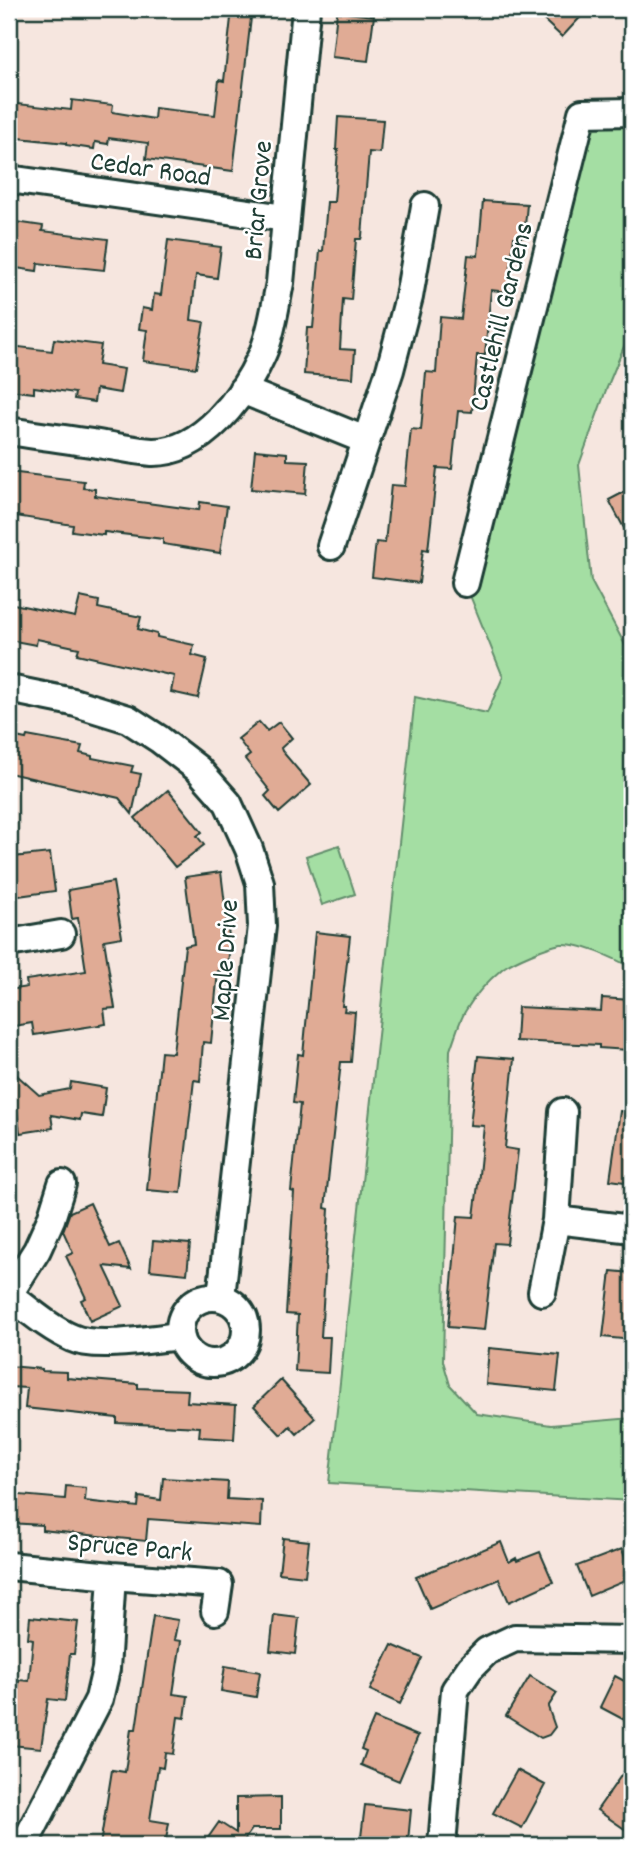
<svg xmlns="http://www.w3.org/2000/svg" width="641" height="1854" font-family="Dekko,sans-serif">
<rect width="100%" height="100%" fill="#f6e6df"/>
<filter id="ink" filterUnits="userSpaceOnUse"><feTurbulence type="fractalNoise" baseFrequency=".0143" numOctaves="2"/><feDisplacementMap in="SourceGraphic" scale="14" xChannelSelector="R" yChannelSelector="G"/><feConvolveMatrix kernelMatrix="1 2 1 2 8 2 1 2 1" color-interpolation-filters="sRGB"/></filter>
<g filter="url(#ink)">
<!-- green -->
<path fill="#a4dea3" stroke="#628e6c" stroke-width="2" d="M632 110V327L606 390 579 465 591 581 632 658V968C614 958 582 943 561 944 548 946 512 961 502 969 489 980 475 995 466 1010 459 1021 455 1037 450 1050L443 1361 450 1385 477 1414 551 1425 632 1418V1501L329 1483 415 697 487 713 503 677 465 583 582 113Z
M339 845 355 894 322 905 306 856Z"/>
<!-- building -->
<path fill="#e0ab95" stroke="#1f3d34" stroke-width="2" d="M232 9H252L233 171 146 159 148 143 109 138 108 144 95 142 94 149 66 145V143L9 137V103L71 110 72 100 113 105 112 112 154 119 155 108 215 115 219 80 224 81Z
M532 9H588L562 37Z
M337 12 374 16 368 61 332 57Z
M338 117 383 120 380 153 369 152 362 236 361 239H356L351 300 343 299 340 349 355 350 353 378 304 374 307 328H313L320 251H323L327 202H334L338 150H336Z
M483 201 527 204 524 237H514L508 292 491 290 485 355H477L472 412 458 411 452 469 437 468 428 550 423 549 419 583 372 577 376 542 385 543 391 485 405 486 411 429 421 430 426 372 436 373 440 317 461 319 468 255 478 256Z
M9 221 43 226 42 231 108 239 104 270 38 263 37 271 9 267Z
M168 240 221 247 217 278 196 275 191 320 204 322 196 368 143 361 147 330 139 329 142 308 152 310 154 294 161 295Z
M54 339 101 345 98 365 124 369 120 393 96 389 94 402 74 399 75 393 34 387V393L9 390V362L11 346 52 351Z
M255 450 287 453V460L308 461 305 494 251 489Z
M9 472 84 481 83 488 95 489V496L199 510 200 502 227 506 220 553 163 544V539L104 532V535L72 531 73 525 9 515Z
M632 488V543L609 500Z
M80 597 99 601 98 608 141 617 138 629 157 634V637L194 645 192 655 207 659 198 698 171 692 174 676 77 654 79 648 37 639 36 645 9 640V603L75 617Z
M259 722 267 731 279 722 292 738 281 748 282 751 311 785 279 813 265 796 270 791 245 759 250 755 238 739Z
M27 736 82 746 80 753 92 756V758L133 766 131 772 141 774 132 814 119 798 9 773 16 737 26 739Z
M168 790 202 832 197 836 204 845 175 867 135 818Z
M50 853 55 891 18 896 13 857Z
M221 872 230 945 227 973 218 971 211 1043 203 1042 200 1081 194 1080 181 1193 147 1190 161 1052 173 1053 185 946 194 944 185 877Z
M113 882 122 937 104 940 115 1008 104 1009 106 1024 34 1035 32 1023 14 1026 9 990 27 987 26 980 86 971 78 918 72 919 68 890Z
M315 932 350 936 342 1006H345L344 1011 355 1012 351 1062H341L325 1208 329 1209 321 1337H330L328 1373 295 1371 298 1315 286 1314 294 1192 291 1191 300 1104 293 1103 298 1054 303 1055Z
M602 998 631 1000 628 1050 599 1048V1045L516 1041 518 1007 601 1011Z
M478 1056 514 1059 505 1148 518 1150 507 1244 494 1243 484 1330 448 1327 458 1216 474 1217 478 1184 484 1126 470 1125Z
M10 1069 39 1095 70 1089 71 1082 106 1088 102 1117 81 1114 80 1120 51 1115 53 1128 20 1133 17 1110 9 1108V1100L15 1099Z
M620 1111 632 1112V1183L610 1180Z
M90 1203 110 1247 119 1243 131 1269 104 1266 123 1306 90 1321 81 1300 86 1298 66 1256 73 1253 63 1231 70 1212Z
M153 1241 190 1244 187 1274 150 1270Z
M611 1271 632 1273V1340L603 1337Z
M489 1348 560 1355 556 1391 486 1384Z
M9 1366 42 1369V1371L67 1372V1378L138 1384V1388L188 1390 187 1402 236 1405 234 1439 199 1437 200 1427 117 1423V1418L25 1408 27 1388 9 1387Z
M281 1380 315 1418 297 1434 290 1426 281 1435 254 1406Z
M163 1478 228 1482 227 1499 262 1501 261 1527 148 1519 146 1541 42 1530V1525L9 1523V1494L65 1499 66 1486 86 1488 85 1501 138 1507 139 1497 161 1500Z
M283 1538 309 1541 305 1576 279 1573Z
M501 1542 509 1562 516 1558 517 1561 540 1552 553 1582 509 1602 499 1579 430 1609 416 1577Z
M622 1549 632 1578 589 1596 577 1566Z
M274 1615 299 1618 295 1654 270 1651Z
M153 1616 178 1620 174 1640 181 1641 173 1694 188 1696 185 1718 178 1717 173 1754 165 1753 163 1768 158 1767 150 1820 169 1823 165 1845H100L112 1770 125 1772 131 1729H136Z
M30 1617 78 1622 74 1654H70L65 1701 48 1699 41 1748 11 1745 19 1680 29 1681 33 1639 28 1638Z
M392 1645 422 1658 400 1704 370 1690Z
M225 1666 260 1672 256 1697 221 1691Z
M530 1676 557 1693 548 1707 555 1727 549 1735 541 1738 506 1716Z
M615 1676 632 1685V1724L600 1707Z
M374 1718 418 1736 399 1781 361 1765 366 1751 361 1749Z
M632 1760V1834L597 1810Z
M517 1770 545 1785 522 1828 493 1813Z
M281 1797V1829H252L245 1839 254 1845H203L219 1822 236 1833V1798Z
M365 1805 411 1810 408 1841 383 1838 382 1845H360Z"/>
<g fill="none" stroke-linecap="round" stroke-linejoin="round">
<!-- minor casing -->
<g stroke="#1f3d34" stroke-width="32">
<path id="minor" d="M9 179 285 218
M242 390 365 440
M9 431C40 436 72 440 104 445 119 447 136 451 152 452 202 453 243 397 262 355 272 333 275 306 280 283L306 9
M331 546 390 370 409 297 425 206
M465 583 582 113 632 112
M9 689 73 702 128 719 159 739 198 769 228 803 249 849 260 883 262 926 221 1297
M9 943 61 934
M556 1220 632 1229
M542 1292 556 1220 563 1112
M9 1294 37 1250 51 1219 62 1184
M9 1295C29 1310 49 1328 72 1338 96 1349 152 1339 179 1336
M180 1330a33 33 0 1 1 66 0a33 33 0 1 1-66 0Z
M9 1566 112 1576 219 1584 215 1611
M24 1845 99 1699 106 1669 112 1576
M442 1845 455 1690 470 1668 487 1651 515 1638 632 1640"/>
</g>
<!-- minor -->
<use href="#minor" stroke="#fff" stroke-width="26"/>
</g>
</g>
<g text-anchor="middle" stroke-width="5" stroke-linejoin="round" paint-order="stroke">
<!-- street labels -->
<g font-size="28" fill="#1f3d34" stroke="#fff">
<text transform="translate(151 167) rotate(8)" y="10">Cedar Road</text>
<text transform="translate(256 200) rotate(-85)" y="10">Briar Grove</text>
<text transform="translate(499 316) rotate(-76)" y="10">Castlehill Gardens</text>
<text transform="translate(223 960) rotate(-86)" y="10">Maple Drive</text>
<text transform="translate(130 1545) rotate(5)" y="10">Spruce Park</text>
</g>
</g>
<!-- margin -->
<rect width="641" height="1854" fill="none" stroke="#fff" stroke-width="35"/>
<rect x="18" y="18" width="606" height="1819" fill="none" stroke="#1f3d34" stroke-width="2.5" filter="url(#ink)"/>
</svg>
